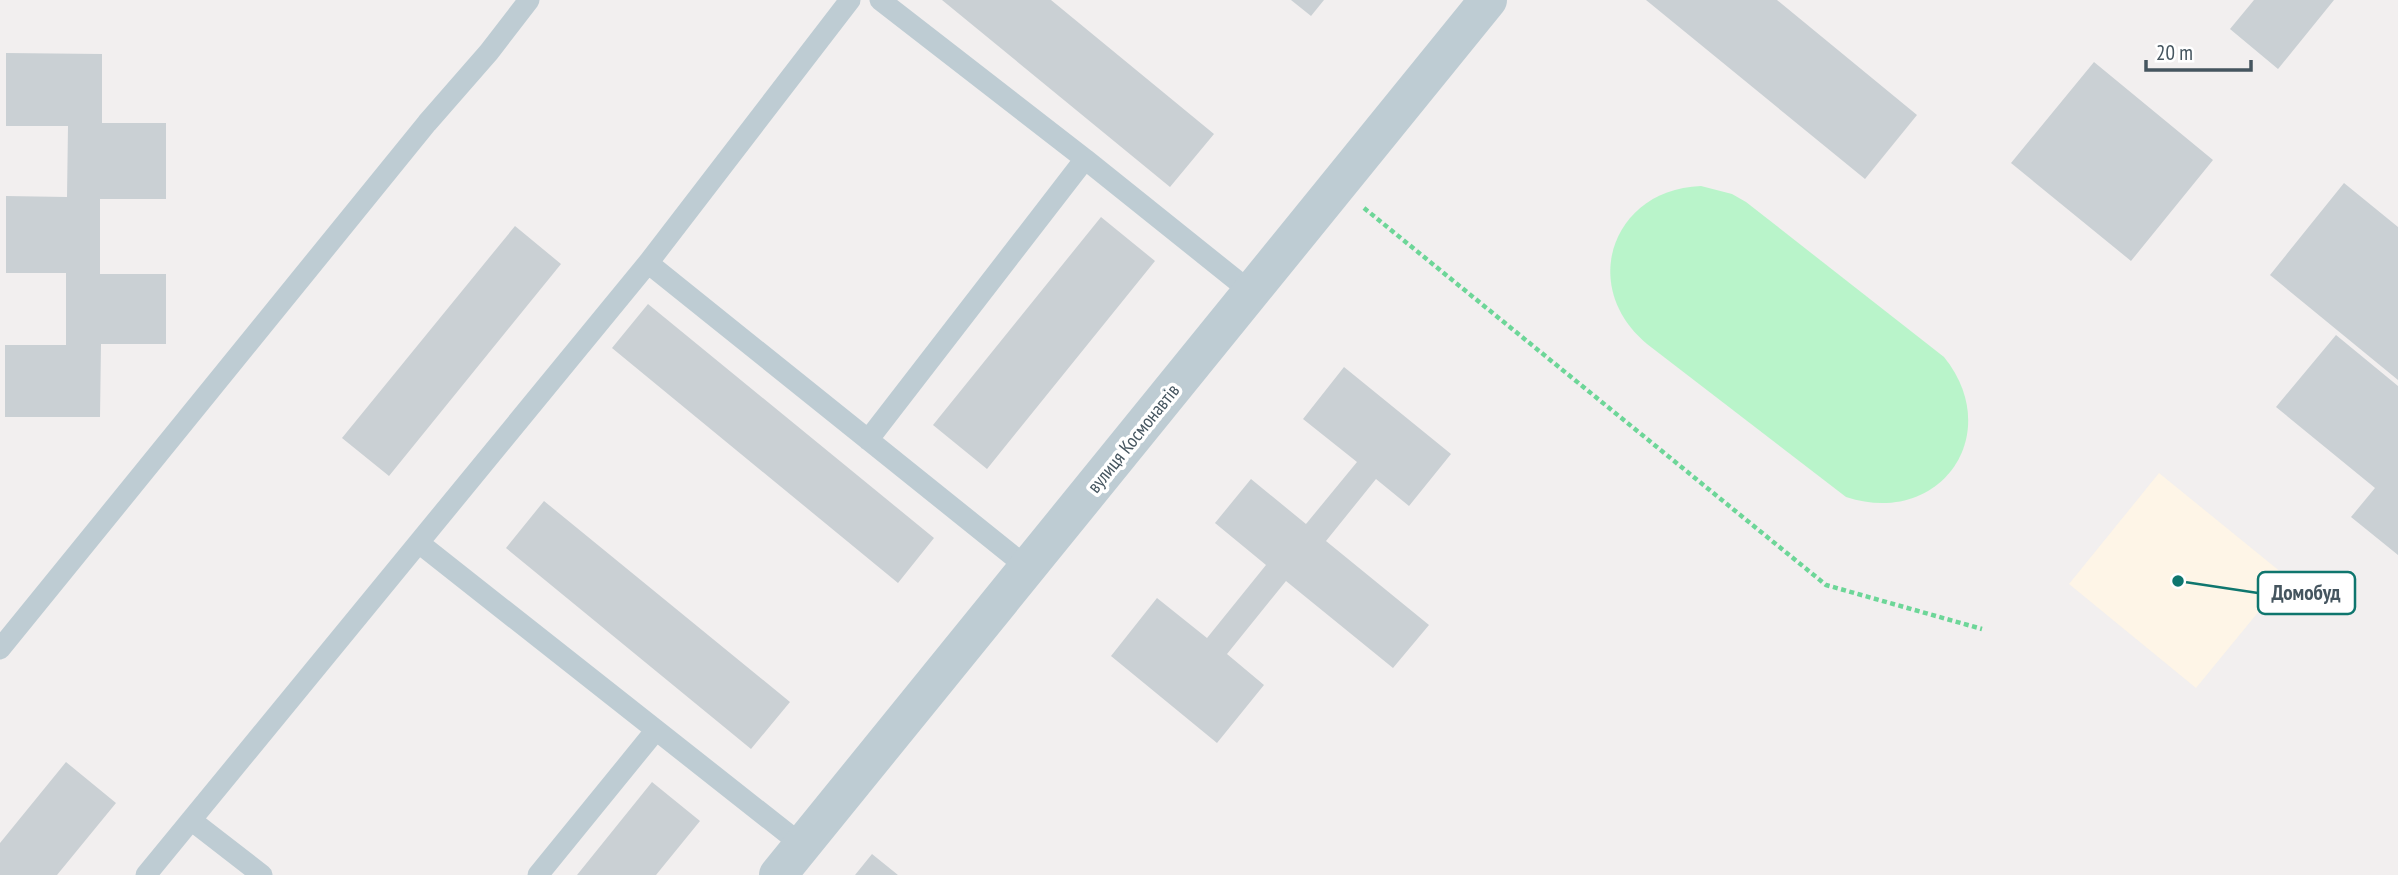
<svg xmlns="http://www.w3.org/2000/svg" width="2398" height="875" font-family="'PT Sans Narrow',sans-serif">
<rect width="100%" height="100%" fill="#f2efef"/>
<!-- commercial -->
<path fill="#fef5e7" d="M2159 473 2287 577 2196 688 2069 584Z"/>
<!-- green -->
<path fill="#b9f4ca" d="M1701 186 1732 194 1746 202 1944 357C2006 434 1940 528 1846 497L1647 344C1578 287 1612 189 1701 186Z"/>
<!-- building -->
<path fill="#cad0d4" d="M942 0H1051L1214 134 1170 187Z
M1291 0H1324L1311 16Z
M1646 0H1777L1917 115 1865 179Z
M2254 0H2334L2278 69 2230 29Z
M6 53 102 54V123H166V199H100V274H166V344H101L100 417H5V345H66V273H6V196L67 197 68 126H6Z
M2094 62 2213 160 2131 261 2011 163Z
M2344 183 2398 227V380L2270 275Z
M1101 217 1155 261 987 469 933 425Z
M515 226 561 264 389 476 342 438Z
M648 304 934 538 898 583 612 348Z
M2336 335 2398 386V555L2351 517 2375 488 2276 407Z
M1344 367 1451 454 1409 506 1376 479 1326 541 1429 625 1393 668 1286 581 1227 654 1264 685 1217 743 1111 656 1157 598 1207 638 1266 565 1215 523 1251 479 1306 524 1357 462 1303 419Z
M544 501 790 702 751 749 506 548Z
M66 762 116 803 57 875H0V843Z
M652 782 700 821 656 875H577Z
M872 854 898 875H855Z"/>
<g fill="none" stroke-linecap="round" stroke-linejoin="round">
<!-- path -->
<path stroke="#6dd698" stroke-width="4.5" stroke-dasharray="5 3.5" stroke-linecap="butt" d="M1364 208 1826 585 1982 629"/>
<!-- service -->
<path stroke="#beccd3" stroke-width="21" d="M850 0 648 263 1028 568
M880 0 1085 159
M868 440 1085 159 1251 292
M419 543 802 845
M0 649 427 123 489 52 529 0
M191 820 262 875
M146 875 648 263
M538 875 656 730"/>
<!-- minor -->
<path stroke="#beccd3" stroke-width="38" d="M778 875 1488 0"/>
</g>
<g text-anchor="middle" stroke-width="7" stroke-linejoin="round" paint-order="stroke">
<!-- street labels -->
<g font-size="19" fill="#45555f" stroke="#fff">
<text transform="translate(1133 438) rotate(-51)" y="7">вулиця Космонавтів</text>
</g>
</g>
<!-- callouts -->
<path fill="none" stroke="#0f766e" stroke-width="2.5" d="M2178 581L2258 593"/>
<circle fill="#0f766e" stroke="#fff" stroke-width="2.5" cx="2178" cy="581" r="7"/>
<rect fill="#fff" stroke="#0f766e" stroke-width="2.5" x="2258" y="572" width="97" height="42" rx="7"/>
<g font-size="21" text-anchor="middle" font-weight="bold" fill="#45555f">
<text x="2306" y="600">Домобуд</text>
</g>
<!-- scale -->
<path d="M2146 60v10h105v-10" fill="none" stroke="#45555f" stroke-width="3.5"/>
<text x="2156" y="60" font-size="21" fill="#45555f" stroke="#ffffff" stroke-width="5" paint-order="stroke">20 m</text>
</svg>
